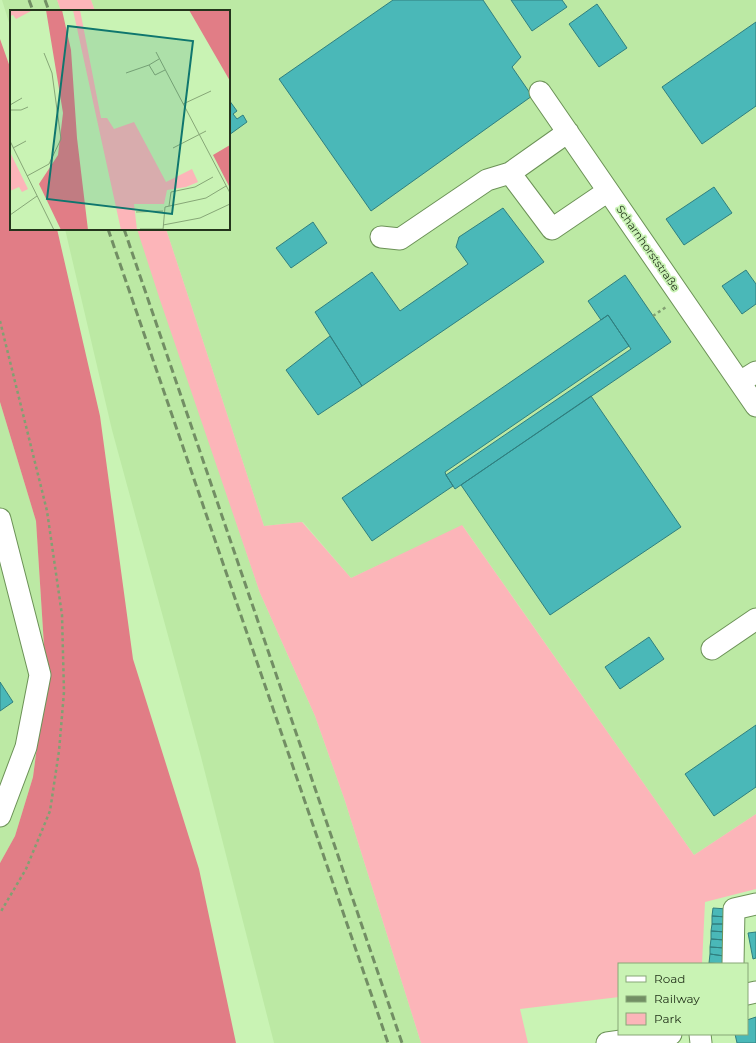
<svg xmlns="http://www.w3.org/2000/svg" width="756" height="1043" font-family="Montserrat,sans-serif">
<rect width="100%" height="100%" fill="#c9f3b4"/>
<!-- built -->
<path fill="#bce9a4" d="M2 0H57L61 11H11V29Z
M91 0H756V814L694 855 463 526 351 578 303 522 264 526 166 229H229V11H95Z
M65 229H138L260 593 315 716 345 801 421 1043H274L200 753 112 430Z
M0 402 36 521 46 677 33 777 15 836 0 863Z"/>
<!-- green -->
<path fill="#fcb5b9" d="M57 0H91L95 11H61Z
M137 229H166L264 526 302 522 351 578 462 525 694 855 756 814V889L705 902 702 964H619V997L520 1009 528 1043H421L345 801 315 716 260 593 160 300Z"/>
<!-- forest -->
<path fill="#e17d86" d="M0 39 11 70V229H57L100 416 133 659 199 869 236 1043H0V863L15 836 33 777 46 677 36 521 0 402Z"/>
<!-- building -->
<path fill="#4ab8b8" stroke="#307f7f" d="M393 0H483L521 57 512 67 532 96 371 211 279 79Z
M511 0H562L567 7 532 31Z
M597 4 627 48 599 67 569 24Z
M756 22V106L702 144 662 87Z
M229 100 237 111 233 114 237 119 243 115 247 122 229 135Z
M714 187 732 213 684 245 666 219Z
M503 208 544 262 362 386 315 312 372 272 400 311 468 264 456 247 459 237Z
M313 222 327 243 291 268 276 248Z
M746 270 756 284V304L742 314 722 286Z
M625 275 671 342 455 489 446 475 631 349 608 315 601 320 588 301Z
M608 315 629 346 445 472 446 475 453 486 372 541 342 498Z
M330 336 362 386 318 415 286 370Z
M591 396 681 527 550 615 461 485Z
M649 637 664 659 620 689 605 667Z
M0 682 13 702 0 711Z
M756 725V787L714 816 685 774Z
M713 908 727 909V917L712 916Z
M712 916 727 917 726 924H712Z
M712 924H726V932L711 931Z
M711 931 726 932 725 940 711 939Z
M756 932V958L753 959 748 933Z
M711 939 725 940V948L710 947Z
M710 947 725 948 724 956 710 954Z
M710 954 724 956V964L709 963Z
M756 1017V1043H737L735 1034H747V1020Z"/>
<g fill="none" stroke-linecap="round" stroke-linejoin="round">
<!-- minor casing -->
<g stroke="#6c9257" stroke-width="23">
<path id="minor" d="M540 92 756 406
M568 132 510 173 552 229 608 191
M381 237 400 239 487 180 510 173
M740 382 756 372
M0 519 40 675 26 747 0 816
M712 649 756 619
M733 964 734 909 756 904
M747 994 756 992
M700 1034 701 1043
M607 1043 671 1034"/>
</g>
<!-- path -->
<path stroke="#81a072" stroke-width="2.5" stroke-dasharray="3 3" stroke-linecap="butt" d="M653 316 666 307
M0 321 47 511 62 615 64 692 59 751 50 811 26 869 0 913"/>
<!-- minor -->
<use href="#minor" stroke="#fff" stroke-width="21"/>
<!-- rail -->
<path stroke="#728e64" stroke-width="3" stroke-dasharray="8 4" stroke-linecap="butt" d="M29 0 33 11
M45 0 49 11
M108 229 388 1043
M124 229 402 1043"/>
</g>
<g text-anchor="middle" stroke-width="3.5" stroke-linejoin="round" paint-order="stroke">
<!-- street labels -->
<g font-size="11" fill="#24341c" stroke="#c9f3b4">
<text transform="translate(648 248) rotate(55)" y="4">Scharnhorststraße</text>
</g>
</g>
<!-- overview -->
<g transform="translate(10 10)">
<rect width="220" height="220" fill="#c9f3b4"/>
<path d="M0 0H23L6 9 3 5 0 6ZM63 0H70L91 108H97L104 119 124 112 156 172 182 159 188 172 176 177 157 180 154 194H124L127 220H111ZM0 142 18 179 12 182 9 177 0 181Z" fill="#fcb5b9"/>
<path d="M36 0H52L61 40 67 128 78 220H51L29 174 48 145 53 103ZM179 0H220V71ZM220 135V178L203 145Z" fill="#e17d86"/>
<path fill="none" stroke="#87a777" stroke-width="1" d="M146 42 220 183M149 49 139 55 145 65 155 60M116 63 139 55M173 94 201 81M0 95 12 88M0 100H11L18 97M0 131 44 220M3 138 16 131M163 138 196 121M17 166 39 154 51 129 42 63 34 43M159 196 161 182 185 177 203 167M126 202 153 201M0 205 27 186M153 215 190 208 220 194M130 219H153M153 220 155 197 196 188 216 176"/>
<path fill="#0f766e" fill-opacity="0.15" stroke="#0f766e" stroke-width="2" d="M58 16 183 31 162 204 37 189Z"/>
<rect width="220" height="220" fill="none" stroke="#24341c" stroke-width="2"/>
</g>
<!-- legend -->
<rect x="618" y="963" width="130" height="72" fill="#c9f3b4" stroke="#87a777"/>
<rect x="626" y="976" width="20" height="6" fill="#ffffff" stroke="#87a777"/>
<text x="654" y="983" font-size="12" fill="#24341c">Road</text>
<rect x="626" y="996" width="20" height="6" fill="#728e64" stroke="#87a777"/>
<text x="654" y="1003" font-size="12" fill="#24341c">Railway</text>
<rect x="626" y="1013" width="20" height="12" fill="#fcb5b9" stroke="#87a777"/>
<text x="654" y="1023" font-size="12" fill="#24341c">Park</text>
</svg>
